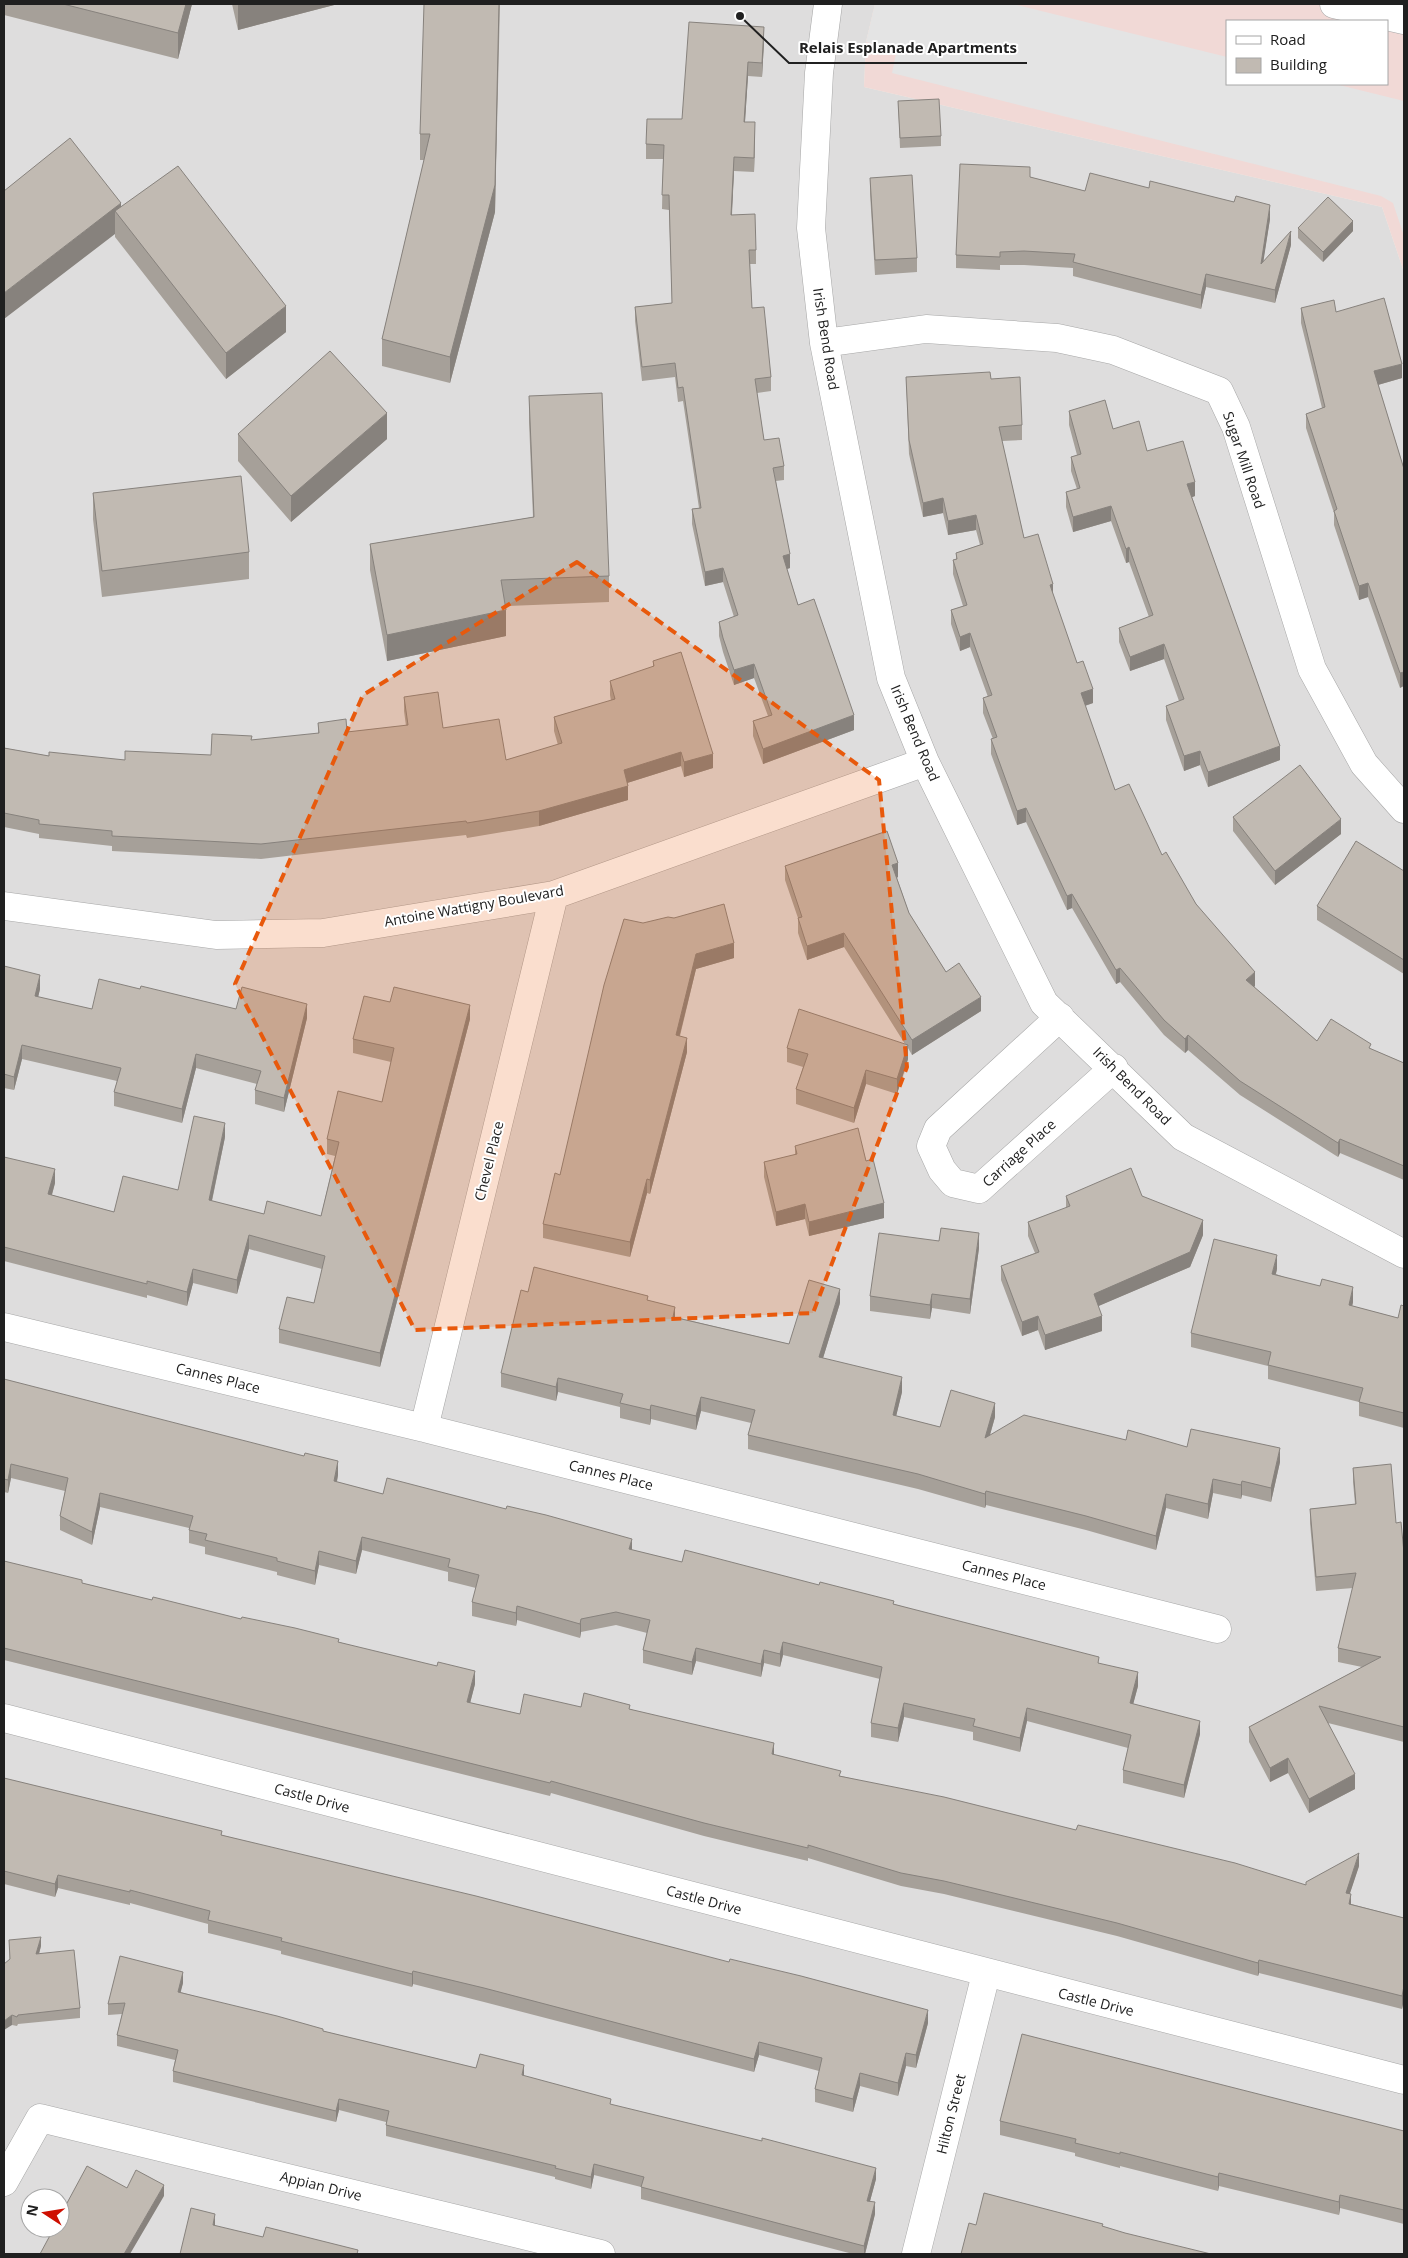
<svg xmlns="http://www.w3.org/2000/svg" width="1408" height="2258" font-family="'Open Sans',sans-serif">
<rect width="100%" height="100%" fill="#f0eee6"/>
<!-- residential -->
<path fill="#dedddd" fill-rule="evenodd" d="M4 4H875L866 42 864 87 1382 207 1404 272V2254H4ZM30 2198H60V2228H30Z"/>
<!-- commercial -->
<path fill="#f1d9d6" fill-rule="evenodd" d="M875 4H1404V272L1382 207 864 87 866 42ZM1227 21H1387V84H1227Z"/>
<!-- parking -->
<path fill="#e4e4e4" d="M875 4H1013L1227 57V84H1335L1404 101V236L1393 203 1381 196 892 73 897 49 866 42Z"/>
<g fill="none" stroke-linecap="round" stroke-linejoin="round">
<!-- minor casing -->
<g stroke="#a7a7a7" stroke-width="29">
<path id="minor" d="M828 4 819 73 811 228 824 343 891 678 925 762 1044 1003 1183 1137 1404 1254
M1334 4 1404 20
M824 343 926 329 1057 338 1113 350 1219 391 1236 427 1312 669 1364 764 1404 809
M4 906 216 935 323 933 554 895 925 762
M1060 1017 938 1129 931 1146 942 1170 953 1183 979 1189 1114 1068
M4 1327 424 1428 1217 1629
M424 1428 554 895
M4 1718 1404 2080
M4 2182 40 2118 601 2254
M916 2254 986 1974"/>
</g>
<!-- minor -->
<use href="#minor" stroke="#fff" stroke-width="28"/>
</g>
<!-- wall -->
<path fill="#a6a099" d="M4 4H192L178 59 4 15Z
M232 4H338L238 30Z
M500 4 495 212 450 383 382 366V339L424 160H420V134Z
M764 42 762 77 748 76 745 122 755 137 754 172 734 171 732 215 756 250V264H750L752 308 771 377V391L757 393 764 440 784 466V480L776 481 790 568 787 569 798 605 854 730 763 764 753 736V721L768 716 754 678 734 685 723 652 719 636V622L734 617 723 582 705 586 692 524V509L699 508 683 401 678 402 675 377 642 381 635 321V307L672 303 669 210 662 209 663 159H646V144L682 119Z
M898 101 941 136V146L900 148Z
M1030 177 1085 191 1270 219 1263 261 1291 245 1275 303 1206 287 1201 309 1073 276V268L1024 265H1000V270L956 268V255Z
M870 178 917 258V272L875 275 870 193Z
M4 191 121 207 286 332 226 379 115 237V234Z
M1298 228 1353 231 1323 262 1298 238Z
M1301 308 1336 312 1402 378 1378 385 1404 469 1400 688 1368 597 1359 600 1334 525V513L1306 428V414L1322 408 1301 323Z
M906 377 991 379 1022 425V440L1002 441 1024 538 1053 595 1077 663 1093 703 1085 706 1115 790 1196 904 1255 986 1254 987 1317 1041 1371 1049 1404 1063V1180L1340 1153 1338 1157 1240 1095 1188 1050 1185 1053 1164 1035 1120 982 1116 984 1072 908 1067 910 1026 822 1017 825 991 754V739H993L983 713V698L988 697 970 647 960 651 951 624V610L963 606 953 574V560L956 559V553L980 545 976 530 948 535 943 513 923 517 909 454Z
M529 396 609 576V602L505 606 506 636 387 661 370 570V544L533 517 529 422Z
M1069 411 1113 429 1147 451 1195 496 1192 497 1280 760 1208 787 1200 765 1184 771 1166 720V706L1179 701 1164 659 1130 671 1119 642V628L1149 617 1129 562 1126 563 1111 521 1073 532 1066 507V492L1077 489 1071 471V457L1077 455 1069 425Z
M238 434 387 439 291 522 238 461Z
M93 493 249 552V579L102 597 93 519Z
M653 661 713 768 684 777 681 766 627 783 628 800 539 826 467 838 466 835 261 859 112 851V846L39 838V834L4 827V748L49 756 125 760 211 755 252 740 318 734V723L347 732 406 726 404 711V697L443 728 506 760 558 745 554 731V717L611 701 610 695V681L653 667Z
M1233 817 1341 834 1275 885 1233 831Z
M785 866 898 877 897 878 909 913 946 972 981 1011 912 1055 908 1048V1059L897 1094 866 1084 854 1123 796 1104V1089L803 1067 787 1062V1048L905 1044 844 947 807 960 798 933V918L785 880Z
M1404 871V974L1317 920V906Z
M624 919 734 958 696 969 680 1036 687 1052 650 1194 647 1193 630 1257 543 1238V1224L560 1175Z
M4 966 40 989 38 997 92 1009 140 989 236 1009 307 1018 284 1112 255 1104V1090L257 1084 196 1068 182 1123 114 1106V1092L117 1081 22 1059 14 1090 4 1088Z
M390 1002 470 1019 380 1367 279 1343V1329L314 1303 322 1269 249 1249 237 1294 193 1283 187 1306 147 1295V1298L4 1261V1157L55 1183 52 1195 114 1212 178 1190 225 1137 212 1201 264 1214 321 1216 335 1156 327 1154V1139L382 1102 391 1062 353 1053V1039Z
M795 1146 866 1161 884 1218 809 1236 805 1219 776 1226 764 1177V1162L795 1155Z
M1066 1196H1142L1203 1235 1190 1267 1098 1306 1102 1331 1045 1350 1038 1330 1022 1336 1001 1280V1266L1035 1253 1028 1236V1222L1066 1208Z
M979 1248 970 1314 932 1308 930 1319 870 1311V1296Z
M1277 1269 1276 1274 1353 1302 1352 1306 1398 1318 1404 1306V1428L1359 1416V1402L1268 1379V1366L1191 1347V1333Z
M528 1292 648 1300 675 1317 789 1344 840 1303 823 1358 902 1392 896 1416 940 1427 995 1417 990 1435 1126 1440 1187 1447 1280 1462 1271 1502 1242 1495 1241 1499 1213 1493 1208 1519 1166 1508 1156 1550 1086 1530 986 1505 985 1508 918 1489 748 1449V1435L751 1423 701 1411 696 1430 651 1419 650 1425 620 1418V1407L558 1392 556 1401 501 1387V1373Z
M4 1379 338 1475 337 1482 383 1494 632 1550 682 1562 894 1604 1099 1663 1138 1686 1133 1704 1200 1734 1184 1798 1123 1783V1770L1128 1748 1027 1721 1020 1752 973 1740V1732L904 1717 898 1742 871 1737V1723L880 1679 783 1655 780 1667 764 1663 761 1677 696 1661 692 1675 643 1663V1650L647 1633 616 1625 581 1632 580 1638 517 1620 516 1626 472 1616V1602L476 1588 448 1581V1572L362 1550 356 1574 319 1565 315 1585 277 1575V1572L205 1554V1547L189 1543V1528L100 1507 92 1545 60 1530V1516L65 1491 11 1478 8 1493 4 1492Z
M1353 1468 1396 1523 1404 1553V1742L1328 1723 1355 1789 1309 1813 1288 1773 1270 1782 1249 1742V1727L1362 1667 1338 1662V1648L1353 1588 1316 1591 1310 1523V1509L1355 1504 1353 1482Z
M4 1561 82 1583 152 1600 339 1642 475 1684 470 1703 520 1714 581 1707 630 1709 841 1776 1076 1830 1306 1885 1359 1866 1350 1893 1351 1904 1404 1918V1999L1402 2009 1259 1973 1258 1976 1117 1936 944 1894 901 1886 808 1858V1861L704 1836 551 1793 550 1796 4 1660Z
M4 1778 222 1835 928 2023 916 2068 906 2066 898 2096 860 2086 853 2112 815 2102V2089L819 2071 759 2055 754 2072 484 2002 413 1984 412 1987 281 1954V1951L208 1933V1924L130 1903V1905L58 1888 55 1897 4 1884Z
M9 1940 41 1946 39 1954 80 2008V2018L18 2024 17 2026 12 2025Z
M183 1983 180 1992 323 2031 476 2068 524 2076 611 2105 876 2179 870 2201 875 2214 865 2254H853L641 2199V2187L594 2175 591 2189 555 2179V2177L386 2136V2122L339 2110 336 2122 173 2082V2071L175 2060 117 2046V2035L122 2014 108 2015V2004Z
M1000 2121 1404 2131V2224L1340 2208 1339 2215 1219 2186 1218 2191 1120 2166V2168L1075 2156V2153L1000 2135Z"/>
<!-- shaded-wall -->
<path fill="#87827d" d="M186 4H192L178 59V33Z
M238 4H338L238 30Z
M499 4 495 212 450 383V357Z
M764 27V42L762 77V63Z
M748 62V76L744 136V122Z
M755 122V137L754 172V158Z
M734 157V171L731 229V215Z
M121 203V218L115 211V234L4 319V293Z
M1270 205V219L1261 277V264Z
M1353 221V231L1323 262V252Z
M1291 231V245L1275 303V290Z
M1206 274V287L1201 309V295Z
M286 306V332L226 379V353Z
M1402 364V378L1374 386V371Z
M387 413V439L291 522V496Z
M1195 482V496L1187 499V484Z
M943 498V513L923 517V503Z
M1111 506V521L1073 532V517Z
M976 515V530L948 535V521Z
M1129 547V562L1126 563V549Z
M790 554V568L783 570V556Z
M723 568V582L705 586V572Z
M1368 583V597L1359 600V586Z
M1053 584V599L1050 585Z
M506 610V636L387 661V635Z
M970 633V647L960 651V637Z
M1164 644V659L1130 671V657Z
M754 664V678L734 685V670Z
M1404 672V686L1400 688V673Z
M1093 689V703L1081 707V693Z
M854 715V730L763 764V749Z
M1280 746V760L1208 787V772Z
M1200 751V765L1184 771V756Z
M681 752V766L624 784V770Z
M713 754V768L684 777V762Z
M628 786V800L539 826V811Z
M1026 808V822L1017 825V811Z
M1341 819V834L1275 885V871Z
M898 863V877L892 879V865Z
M1072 894V908L1067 910V896Z
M844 933V947L807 960V946Z
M734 943V958L696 969 676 1050V1035L696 954Z
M1120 968V982L1116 984V970Z
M1255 972V986L1246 994V980Z
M40 975V989L35 1010V996Z
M981 997V1011L912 1055V1040Z
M307 1004V1018L284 1112V1098Z
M470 1005V1019L380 1367V1353Z
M1188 1035V1050L1185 1053V1039Z
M687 1038V1052L650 1194V1180Z
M22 1045V1059L14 1090V1077Z
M908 1045V1059L897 1094V1079Z
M196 1054V1068L182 1123V1109Z
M866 1070V1084L854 1123V1108Z
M225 1123V1137L209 1214V1200Z
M1340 1139V1153L1338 1157V1143Z
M55 1169V1183L48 1208V1194Z
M647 1179V1193L630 1257V1242Z
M884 1203V1218L809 1236V1222Z
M805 1204V1219L776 1226V1212Z
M1203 1220V1235L1190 1267 1094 1308V1294Z
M979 1233V1248L970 1314V1299Z
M249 1235V1249L237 1294V1280Z
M1277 1255V1269L1272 1288V1274Z
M193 1269V1283L187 1306V1292Z
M1353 1287V1302L1349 1320V1305Z
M840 1289V1303L819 1371V1357Z
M932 1294V1308L930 1319V1305Z
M675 1307V1321L673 1317Z
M1038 1316V1330L1022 1336V1322Z
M1102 1316V1331L1045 1350V1335Z
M902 1377V1392L893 1429V1415Z
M558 1378V1392L556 1401V1387Z
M701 1397V1411L696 1430V1416Z
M995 1403V1417L985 1452V1438Z
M651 1405V1419L650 1425V1410Z
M1280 1448V1462L1271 1502V1488Z
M338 1461V1475L334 1495V1481Z
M11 1464V1478L8 1493V1480Z
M1213 1479V1493L1208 1519V1504Z
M1242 1481V1495L1241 1499V1485Z
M986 1491V1505L985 1508V1494Z
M100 1493V1507L92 1545V1532Z
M1166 1494V1508L1156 1550V1536Z
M362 1537V1550L356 1574V1561Z
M632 1539V1553L629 1549Z
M319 1551V1565L315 1585V1571Z
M517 1606V1620L516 1626V1613Z
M581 1619V1632L580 1638V1624Z
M783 1642V1655L780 1667V1654Z
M696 1648V1661L692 1675V1662Z
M764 1650V1663L761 1677V1664Z
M475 1671V1684L467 1715V1702Z
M1138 1672V1686L1130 1716V1703Z
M904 1703V1717L898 1742V1728Z
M1027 1708V1721L1020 1752V1738Z
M1200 1721V1734L1184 1798V1785Z
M774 1743V1756L772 1754Z
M1288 1758V1773L1270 1782V1768Z
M1355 1774V1789L1309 1813V1799Z
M1359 1853V1866L1346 1905V1893Z
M58 1875V1888L55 1897V1884Z
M1351 1894V1907L1349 1904Z
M41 1937V1946L36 1964V1954Z
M1259 1960V1973L1258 1976V1963Z
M413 1971V1984L412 1987V1974Z
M183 1972V1983L178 2003V1992Z
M1404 1986V1999L1402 2009V1996Z
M928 2010V2023L916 2068V2055Z
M12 2015V2025L4 2030V2021Z
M759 2042V2055L754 2072V2059Z
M906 2053V2066L898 2096V2083Z
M524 2065V2076L522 2075Z
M860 2073V2086L853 2112V2099Z
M339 2099V2110L336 2122V2111Z
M594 2164V2175L591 2189V2177Z
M876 2168V2179L867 2212V2201Z
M1219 2173V2186L1218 2191V2177Z
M164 2185V2196L130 2254H124Z
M1340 2195V2208L1339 2215V2202Z
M875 2202V2214L865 2254H864V2246Z
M215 2214V2226L213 2225Z"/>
<!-- building -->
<path fill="#c1bab2" stroke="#87827d" d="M63 4H186L178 33Z
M424 4H499L495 185 450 357 382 339 430 134H420Z
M689 22 764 27 762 63 748 62 744 122H755L754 158 734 157 731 215 755 214 756 250H749L752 308 764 307 771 377 755 379 764 440 779 438 784 466 773 468 790 554 783 556 798 605 814 599 854 715 763 749 753 721 772 715 754 664 734 670 723 638 719 622 738 615 723 568 705 572 692 509 701 508 683 387 678 388 675 363 642 367 635 307 672 303 669 195H662L664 145 646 144 647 119H682Z
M939 99 941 136 900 138 898 101Z
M70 138 121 203 4 293V191Z
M960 164 1030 167V177L1085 191 1090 173 1149 188 1150 181 1234 202 1236 196 1270 205 1261 264 1291 231 1275 290 1206 274 1201 295 1073 262 1075 254 1024 251 1000 252V257L956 255Z
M178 166 286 306 226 353 115 211Z
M912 175 917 258 875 260 870 178Z
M1328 197 1353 221 1323 252 1298 228Z
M1384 298 1402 364 1374 371 1404 469V672L1400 673 1368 583 1359 586 1334 511 1337 509 1306 414 1325 407 1301 308 1334 300 1336 312Z
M330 351 387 413 291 496 238 434Z
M990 372 991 379 1020 377 1022 425 999 427 1024 538 1038 534 1053 584 1050 585 1077 663 1083 661 1093 689 1081 693 1115 790 1129 784 1162 855 1166 852 1196 904 1255 972 1246 980 1317 1041 1331 1019 1371 1044 1369 1048 1404 1063V1166L1340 1139 1338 1143 1240 1081 1188 1035 1185 1039 1164 1020 1120 968 1116 970 1072 894 1067 896 1026 808 1017 811 991 739 997 737 983 698 992 695 970 633 960 637 951 610 967 605 953 560 957 559 956 553 983 544 976 515 948 521 943 498 923 503 909 440 906 377Z
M602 393 609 576 501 580 506 610 387 635 370 544 534 517 529 396Z
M1105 400 1113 429 1139 421 1147 451 1183 441 1195 482 1187 484 1280 746 1208 772 1200 751 1184 756 1166 706 1184 699 1164 644 1130 657 1119 628 1153 615 1129 547 1126 549 1111 506 1073 517 1066 492 1080 488 1071 457 1081 454 1069 411Z
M241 476 249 552 102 571 93 493Z
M681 652 713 754 684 762 681 752 624 770 628 786 539 811 467 823 466 821 261 844 112 836V831L39 824V820L4 813V748L49 756V752L125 760V751L211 755 212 734 252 736 251 740 319 733 318 723 346 719 347 732 408 725 404 697 438 692 443 728 499 719 506 760 562 743 554 717 615 699 610 681 654 666 653 661Z
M1300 765 1341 819 1275 871 1233 817Z
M887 831 898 863 892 865 909 913 946 972 959 963 981 997 912 1040 844 933 807 946 798 918 802 917 785 866Z
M1356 841 1404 871V960L1317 906Z
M724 904 734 943 696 954 676 1035 687 1038 650 1180 647 1179 630 1242 543 1224 555 1173 560 1175 604 985 624 919 643 923 668 917 674 918Z
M4 966 40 975 35 996 92 1009 99 979 140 989 141 986 236 1009 242 987 307 1004 284 1098 255 1090 261 1071 196 1054 182 1109 114 1092 121 1068 22 1045 14 1077 4 1074Z
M394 987 470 1005 380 1353 279 1329 287 1297 314 1303 325 1256 249 1235 237 1280 193 1269 187 1292 147 1281V1284L4 1247V1157L55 1169 48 1194 114 1212 123 1176 178 1190 194 1116 225 1123 209 1200 264 1214 267 1201 321 1216 339 1142 327 1139 338 1091 382 1102 394 1048 353 1039 364 996 390 1002Z
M799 1009 908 1045 897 1079 866 1070 854 1108 796 1089 808 1054 787 1048Z
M858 1128 866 1161 873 1159 884 1203 809 1222 805 1204 776 1212 764 1162 797 1154 795 1146Z
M1131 1168 1142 1196 1203 1220 1190 1252 1094 1294 1102 1316 1045 1335 1038 1316 1022 1322 1001 1266 1039 1252 1028 1222 1070 1206 1066 1196Z
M941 1228 979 1233 970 1299 932 1294 930 1305 870 1296 879 1233 939 1241Z
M1214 1239 1277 1255 1272 1274 1320 1286 1322 1279 1353 1287 1349 1305 1398 1318 1401 1305 1404 1306V1413L1359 1402 1363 1388 1268 1365 1271 1352 1191 1333Z
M534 1267 648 1296 647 1300 675 1307 673 1317 789 1344 809 1280 840 1289 819 1357 902 1377 893 1415 940 1427 951 1390 995 1403 985 1438 1024 1415 1126 1440 1128 1430 1187 1447 1191 1429 1280 1448 1271 1488 1242 1481 1241 1485 1213 1479 1208 1504 1166 1494 1156 1536 1086 1516 986 1491 985 1494 918 1474 748 1435 755 1410 701 1397 696 1416 651 1405 650 1410 620 1403 623 1394 558 1378 556 1387 501 1373 521 1290 528 1292Z
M4 1379 304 1456 305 1453 338 1461 334 1481 383 1494 387 1478 506 1509 507 1506 546 1515 632 1539 629 1549 682 1562 685 1550 819 1585 820 1582 894 1601 893 1604 1099 1657 1098 1663 1138 1672 1130 1703 1200 1721 1184 1785 1123 1770 1131 1735 1027 1708 1020 1738 973 1726 975 1719 904 1703 898 1728 871 1723 882 1667 783 1642 780 1654 764 1650 761 1664 696 1648 692 1662 643 1650 650 1620 616 1612 581 1619 580 1624 517 1606 516 1613 472 1602 479 1575 448 1567 450 1559 362 1537 356 1561 319 1551 315 1571 277 1561V1558L205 1540 207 1534 189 1530 193 1516 100 1493 92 1532 60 1516 68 1478 11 1464 8 1480 4 1479Z
M1391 1464 1396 1523 1401 1522 1404 1553V1727L1319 1706 1355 1774 1309 1799 1288 1758 1270 1768 1249 1727 1381 1657 1338 1648 1356 1573 1316 1577 1310 1509 1356 1504 1353 1468Z
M4 1561 82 1580V1583L152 1600 153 1597 241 1619 242 1617 295 1628 339 1639 338 1642 437 1666 438 1662 475 1671 467 1702 520 1714 524 1694 581 1707 584 1693 630 1705 629 1709 774 1743 772 1754 841 1771 839 1776 944 1797 1076 1830 1078 1825 1235 1863 1306 1885V1882L1359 1853 1346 1893 1351 1894 1349 1904 1404 1918V1986L1402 1996 1259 1960 1258 1963 1117 1923 944 1881 901 1873 808 1845V1848L704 1823 551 1781 550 1783 4 1648Z
M4 1778 222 1831 221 1835 476 1896 729 1962 730 1959 801 1976 928 2010 916 2055 906 2053 898 2083 860 2073 853 2099 815 2089 822 2058 759 2042 754 2059 484 1988 413 1971 412 1974 281 1941 282 1938 208 1920 210 1911 130 1890V1892L58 1875 55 1884 4 1871Z
M41 1937 36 1954 74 1950 80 2008 18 2015 17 2017 12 2015 4 2021V1964L10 1959 9 1940Z
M120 1956 183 1972 178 1992 277 2016 323 2029V2031L476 2068 480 2054 524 2065 522 2075 611 2099 610 2104 762 2141V2138L876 2168 867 2201 875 2202 864 2246 641 2187 644 2177 594 2164 591 2177 555 2168 556 2166 386 2125 389 2111 339 2099 336 2111 173 2071 178 2050 117 2035 125 2003 108 2004Z
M1022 2034 1404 2131V2210L1340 2195 1339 2202 1219 2173 1218 2177 1120 2152V2154L1075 2143 1076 2139 1000 2121Z
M87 2166 127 2188 136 2170 164 2185 124 2254H40L54 2228H60V2216Z
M984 2193 1103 2224 1102 2226 1125 2233 1211 2254H961L969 2223 976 2225Z
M191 2208 215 2214 213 2225 263 2237 266 2227 358 2250 357 2254H180Z"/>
<!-- marked area -->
<path fill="#e8590c" fill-opacity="0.2" stroke="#e8590c" stroke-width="4" stroke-dasharray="10 6" stroke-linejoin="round" d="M577 562 879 780 907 1067 813 1313 415 1330 235 984 363 695Z"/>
<g text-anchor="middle" stroke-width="4" stroke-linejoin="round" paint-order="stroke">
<!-- street labels -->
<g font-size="14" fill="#202020" stroke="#fff">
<text transform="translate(826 339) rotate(81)" y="5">Irish Bend Road</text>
<text transform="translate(1244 460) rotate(71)" y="5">Sugar Mill Road</text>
<text transform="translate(915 733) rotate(67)" y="5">Irish Bend Road</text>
<text transform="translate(474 906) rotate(-10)" y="5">Antoine Wattigny Boulevard</text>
<text transform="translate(1132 1086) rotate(45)" y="5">Irish Bend Road</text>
<text transform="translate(1019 1153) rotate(-42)" y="5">Carriage Place</text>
<text transform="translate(489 1161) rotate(-76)" y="5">Chevel Place</text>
<text transform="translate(218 1378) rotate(14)" y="5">Cannes Place</text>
<text transform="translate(611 1475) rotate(14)" y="5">Cannes Place</text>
<text transform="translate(1004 1575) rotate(14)" y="5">Cannes Place</text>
<text transform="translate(312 1798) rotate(15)" y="5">Castle Drive</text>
<text transform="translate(704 1900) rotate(15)" y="5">Castle Drive</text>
<text transform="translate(1096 2002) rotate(14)" y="5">Castle Drive</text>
<text transform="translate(951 2114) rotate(-76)" y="5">Hilton Street</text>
<text transform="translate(321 2186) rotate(14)" y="5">Appian Drive</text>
</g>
</g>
<!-- callouts -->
<path fill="none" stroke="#202020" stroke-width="2" d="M740 16L789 63H1027"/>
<circle fill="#202020" stroke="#fff" stroke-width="2" cx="740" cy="16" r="5"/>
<g font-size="15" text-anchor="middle" font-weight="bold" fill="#202020" stroke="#fff" stroke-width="4" stroke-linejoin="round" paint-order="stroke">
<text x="908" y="53">Relais Esplanade Apartments</text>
</g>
<!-- border -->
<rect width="1408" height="2258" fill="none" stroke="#202020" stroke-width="10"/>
<!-- legend -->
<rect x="1226" y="20" width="162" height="65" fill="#ffffff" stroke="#a6a6a6"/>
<rect x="1236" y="36" width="25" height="8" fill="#ffffff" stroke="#a6a6a6"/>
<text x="1270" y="45" font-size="15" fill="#202020">Road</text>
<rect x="1236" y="58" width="25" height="15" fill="#c1bab2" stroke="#a6a6a6"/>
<text x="1270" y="70" font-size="15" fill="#202020">Building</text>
<!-- north arrow -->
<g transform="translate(45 2213) rotate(282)"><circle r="24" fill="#ffffff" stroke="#a6a6a6"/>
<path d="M0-4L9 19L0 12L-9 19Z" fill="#ce0f01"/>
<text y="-8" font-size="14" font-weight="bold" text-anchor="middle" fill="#202020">N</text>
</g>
</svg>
